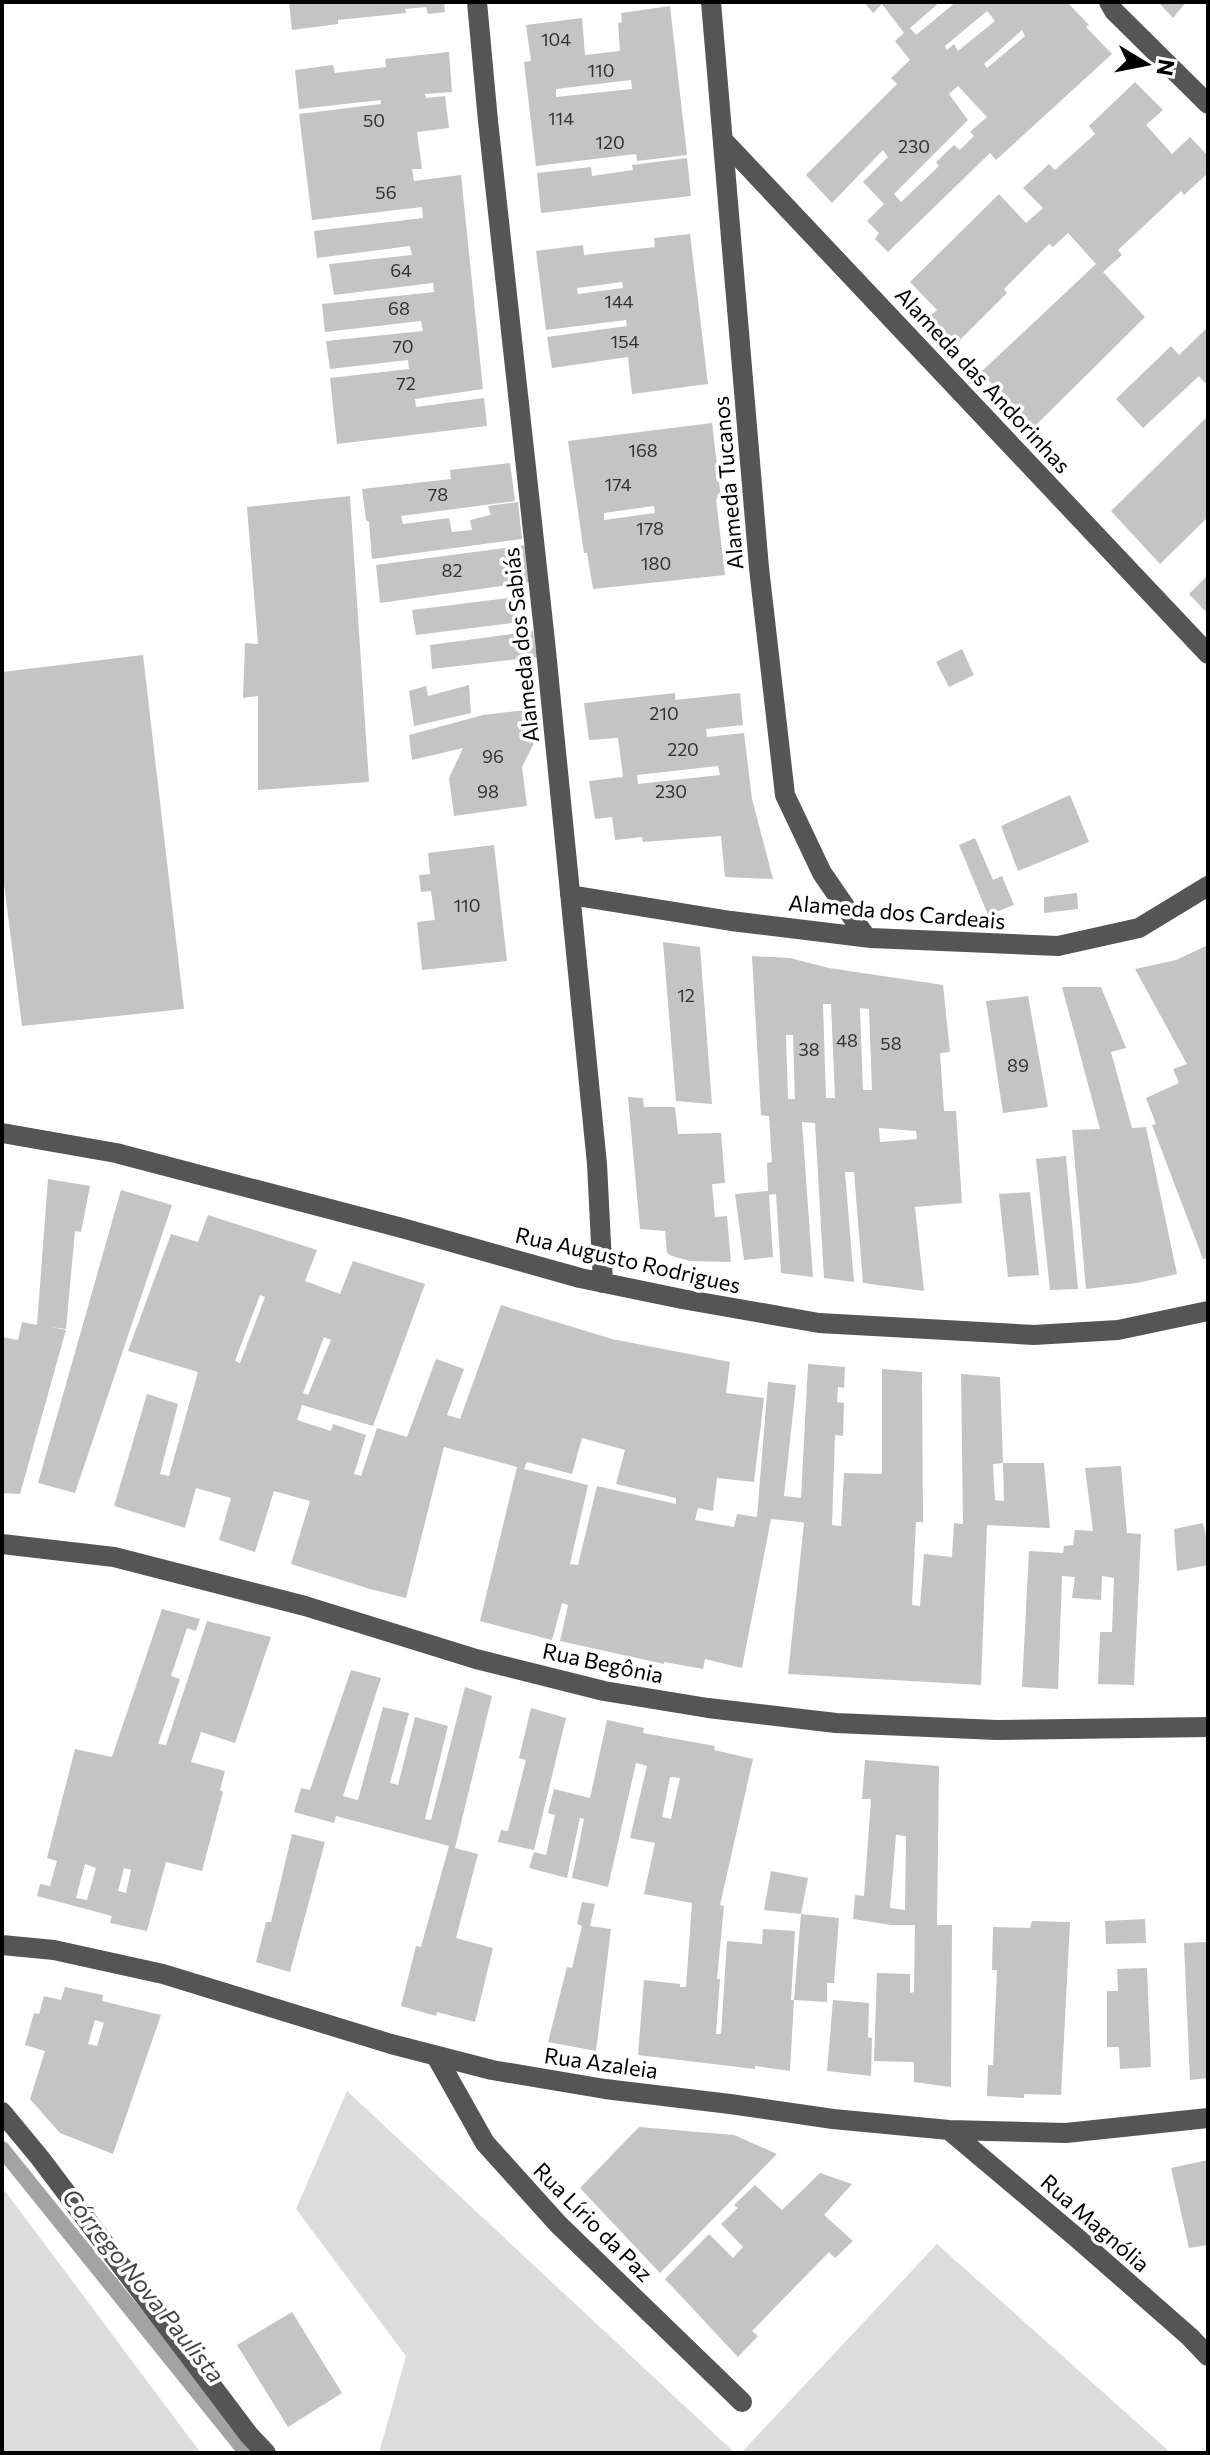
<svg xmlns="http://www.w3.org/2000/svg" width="1210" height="2455" font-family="Commissioner,sans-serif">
<rect width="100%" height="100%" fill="#fff"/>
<!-- green -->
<path fill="#dcdcdc" d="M347 2091 735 2453H379L406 2356 296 2209Z
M2 2187 200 2452 199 2453H2Z
M937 2244 1171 2453H741Z"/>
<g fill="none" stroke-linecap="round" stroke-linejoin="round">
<!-- stream -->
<path stroke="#a3a3a3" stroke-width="16" d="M2 2149 247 2453"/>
</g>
<!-- building -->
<path fill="#c4c4c4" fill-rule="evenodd" d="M289 2H444L445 12 428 14 426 7 405 9 406 13 338 20V24L292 30Z
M864 2H940L910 28 916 35 956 2H1067L1089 25 1086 27 1112 54 996 160 990 153 888 252 875 239 879 233 867 221 884 204 863 182 888 157 883 150 832 203 806 175 897 84 891 78 910 60 895 41 904 33 882 4 873 13ZM987 11 995 21 958 51 954 44 947 50 945 46ZM1022 30 1025 36 987 68 984 64ZM958 86 987 117 970 132 974 136 960 150 954 145 936 162 939 166 901 202 894 194 968 120 949 94Z
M1158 2H1186L1173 18Z
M670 6 687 155 637 161 636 154 536 166 524 62 531 61 526 25 582 18 585 55 620 51 618 23 622 22 621 13ZM631 80 632 89 556 97V89Z
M449 52 452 92 425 94 426 98 445 96 449 128 417 132 422 169H412L414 181 461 175 483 389 415 399 416 407 484 398 487 426 337 444 330 378 409 369 408 360 330 369 326 341 423 331 421 321 325 332 322 304 434 292 433 283 334 295 329 264 412 255 410 246 317 258 314 231 423 218 422 207 312 220 299 114 381 104V100L299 109 295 70 333 65 335 73 386 67 385 59Z
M1135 82 1163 110 1146 125 1172 154 1190 137 1208 156V173L1184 195 1181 191 1118 250 1122 255 1103 272 1145 317 1033 428 981 372 1096 264 1068 233 1053 247 1049 244 1004 289 1007 293 956 344 929 317 937 310 910 282 999 194 1026 223 1043 208 1023 188 1049 164 1055 170 1095 134 1089 126Z
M687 158 691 196 541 213 537 173 591 167 592 176 633 170 632 165Z
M690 234 708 384 632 394 628 357 552 368 547 337 627 326 626 320 546 330 536 251 583 245 584 255 655 247 654 238ZM622 282 623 288 578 294 577 288Z
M1208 327V381L1205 383 1199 376 1143 428 1116 399 1171 346 1179 355Z
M1208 416V517L1160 564 1111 511Z
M712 423 721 498 716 499 725 575 593 589 587 553H584L568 441ZM654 506 655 513 604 520V513Z
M510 463 515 501 401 516 403 524 449 518 452 532 472 530 470 520 491 515 488 506 518 502 522 539 372 559 369 522 366 520 362 489 451 479 450 470Z
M350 496 369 782 258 790V696L243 698 245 643 258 644 247 507Z
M526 545 529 582 380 603 376 565Z
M1208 575V614L1189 594Z
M516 597 519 622 416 635 412 610Z
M533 631 537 657 432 669 430 645Z
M962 649 974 675 949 687 936 662Z
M143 655 184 1009 22 1026 2 868V672Z
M469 685 471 713 414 726 409 691 426 686 428 696Z
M675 693V700L740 693 743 725 706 729 707 737 744 733 752 799 773 879 725 877 721 836 643 842 642 837 615 840 612 817 595 819 589 781 623 777 618 738 589 740 584 703ZM718 766 720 775 638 784 637 775Z
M534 709 537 737 522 767 527 806 454 816 449 778 463 748 412 760 409 735 483 715Z
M1070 795 1089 842 1018 871 1001 826Z
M975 838 993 880 1002 876 1014 905 988 915 959 845Z
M494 845 507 961 422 970 417 922 435 920 431 891 421 892 419 875 430 874 428 853Z
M1077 893 1078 909 1044 913V897Z
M663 942 700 947 712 1104 676 1101Z
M1208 945V1258L1203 1259 1152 1125 1156 1124 1146 1098 1179 1083 1173 1069 1187 1064 1135 969 1176 960Z
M752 956 790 958 829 968 943 985 950 1052 940 1053 944 1111H956L962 1203 915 1207 924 1291 863 1283 854 1172H845L854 1282 824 1278 815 1123 802 1122 813 1277 781 1273 776 1194 769 1195 773 1257 744 1260 735 1194 768 1191 767 1163 772 1162 769 1116 761 1115ZM823 1004H831L835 1098H826ZM860 1008 869 1009 872 1090H863ZM786 1035H793L795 1099H788ZM879 1128 916 1131 917 1139 880 1142Z
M1062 987H1101L1126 1048 1111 1052 1132 1128 1146 1127 1177 1274 1137 1283 1086 1289 1072 1130 1100 1129Z
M1028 996 1048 1107 1003 1113 986 1001Z
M628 1097 643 1098 644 1107H675L678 1134 721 1133 725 1183 712 1184 715 1217 727 1216 731 1262 690 1261 672 1256 667 1253 665 1231 640 1229Z
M1066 1156 1078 1289 1050 1290 1036 1159Z
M48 1179 90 1186 81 1232 75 1231 66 1329 51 1327 66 1330 20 1494 2 1493V1337L18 1340 22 1322 37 1325Z
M121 1190 172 1205 75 1493 38 1483Z
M1030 1192 1039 1275 1008 1277 999 1194Z
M208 1215 317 1250 305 1281 340 1294 353 1261 425 1284 373 1426 302 1405 297 1420 331 1431 333 1424 366 1435 354 1474 361 1476 377 1428 407 1437 436 1359 464 1369 447 1415 460 1419 501 1305 612 1339 730 1362 726 1393 764 1398 754 1482 717 1478 713 1511 698 1508 695 1520 734 1527 737 1514 757 1517 768 1382 796 1385 784 1496 801 1498 808 1364 845 1367 844 1388 838 1387 837 1402 844 1403 843 1436 835 1435 832 1525 841 1526 844 1473 882 1474V1369L922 1372 923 1522H916L912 1605 920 1606 924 1554 952 1557 954 1523 963 1524 961 1374 1000 1377 1003 1463 993 1464 995 1500 1004 1501 1003 1463H1044L1050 1528 987 1525 981 1685 788 1674 804 1523 800 1522 771 1519 742 1668 705 1659 703 1669 664 1662V1664L560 1641 568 1605 562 1603 552 1640 480 1621 517 1467 444 1447 406 1598 370 1589 291 1564 310 1501 274 1491 255 1552 219 1540 231 1498 196 1488 185 1528 114 1506 147 1394 178 1404 160 1474 169 1476 198 1372 128 1351 171 1234 198 1242ZM260 1295 265 1297 240 1363 235 1361ZM324 1337 331 1340 308 1395 303 1393ZM582 1438 625 1450 616 1484 676 1498V1504L597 1486 578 1565 570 1564 588 1485 524 1469 527 1462 572 1474Z
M1121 1466 1127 1533 1141 1534 1134 1685 1098 1684 1100 1632H1112L1114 1578 1102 1576 1101 1600 1072 1598 1075 1577 1062 1576 1058 1689 1022 1687 1029 1551 1063 1553 1064 1546 1073 1545 1075 1530 1093 1531 1085 1468Z
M1203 1523 1208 1545V1565L1177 1571 1174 1529Z
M162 1609 200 1619 196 1631 187 1628 171 1676 180 1679 158 1744 166 1745 207 1621 271 1637 235 1743 201 1732 191 1762 225 1771 220 1790 223 1792 202 1871 166 1862 147 1931 110 1923 112 1916 37 1896 40 1884 50 1886 57 1861 47 1858 75 1749 112 1757ZM85 1864 96 1868 87 1900 76 1898ZM124 1868 131 1870 126 1893 118 1891Z
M351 1670 381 1678 343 1796 358 1800 383 1707 409 1713 390 1783 398 1785 415 1717 448 1726 425 1819 431 1820 465 1687 492 1696 455 1848 478 1854 456 1938 493 1948 475 2022 437 2012 436 2016 401 2006 416 1946 421 1947 449 1846 336 1816 334 1823 294 1812 301 1788 310 1790Z
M531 1708 566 1718 534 1850 498 1842 501 1830 508 1831 526 1760 519 1758Z
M607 1720 644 1728 643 1733 715 1746 714 1750 753 1759 720 1905 724 1906 717 1979H720L716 2034H721L727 1941 762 1944 763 1929 795 1931 791 2000H794L790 2071 755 2066V2069L638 2055 644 1980 680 1984V1987H686L692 1903 644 1894 655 1843 630 1838 647 1766 636 1763 608 1887 572 1878 584 1819 580 1818 567 1878 529 1868 534 1852 546 1855 555 1815 548 1813 554 1789 590 1798ZM670 1777 680 1778 671 1819 662 1817Z
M865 1760 939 1766 937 1925H952L951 2087 914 2082V2062L874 2061 877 1973 910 1974V1993L914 1992 915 1925H891L853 1919 855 1895 864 1896 871 1799H862ZM896 1835 906 1836 905 1910 890 1908Z
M292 1834 325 1842 290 1972 256 1962 266 1922H271Z
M771 1871 808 1878 801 1914 839 1918 834 1983H827V2002L794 2000 801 1914 764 1910Z
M582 1902 595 1904 590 1926 611 1929 596 2051 548 2042 567 1967 572 1968 582 1926 577 1924Z
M1145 1919 1146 1943 1106 1944 1105 1921Z
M1032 1921 1070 1922 1061 2095 1024 2094V2098L987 2096 988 2065H993L997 1970H992L993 1927 1030 1928Z
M1208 1942V2078L1190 2080 1184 1943Z
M1147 1968 1151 2067 1120 2069 1119 2047H1107V1991H1118L1117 1969Z
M65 1987 103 1995 102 2001 161 2015 113 2154 60 2133 30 2099 45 2051 25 2045 34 2013 39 2014 44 1996 61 2000ZM95 2020 104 2023 97 2046 88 2044Z
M833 2000 869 2003 868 2037 872 2038 871 2076 827 2071Z
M639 2127 734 2135 777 2154 660 2273 580 2188Z
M1208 2160V2245L1189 2248 1171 2168Z
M820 2173 852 2184 824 2215 853 2241 835 2258 829 2252 752 2331 758 2336 738 2357 665 2279 709 2234 733 2258 743 2247 721 2224 738 2208 734 2205 755 2185 782 2210Z
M292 2312 342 2393 288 2427 237 2345Z"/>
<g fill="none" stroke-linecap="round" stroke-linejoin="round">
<!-- minor -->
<path stroke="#555" stroke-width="20" d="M477 2 488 121 545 641 597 1164 603 1283
M711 2 759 568 785 795 822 873 866 937
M1109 2 1114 11 1208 104
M723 140 1208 654
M570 895 731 921 871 938 1058 946 1139 928 1208 886
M2 1133 116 1153 402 1228 580 1278 682 1299 819 1323 1034 1335 1118 1330 1208 1311
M2 1544 114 1557 305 1606 476 1659 604 1691 708 1708 836 1723 997 1730 1208 1727
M2 1945 54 1950 163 1974 391 2044 492 2070 605 2089 730 2104 833 2119 949 2130 1066 2133 1208 2118
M436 2056 485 2143 558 2224 742 2402
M2 2112 40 2158 249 2435 266 2453
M949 2130 1077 2238 1190 2337 1208 2356"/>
</g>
<g text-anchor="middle" stroke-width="7" stroke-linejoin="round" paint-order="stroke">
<!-- number labels -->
<g font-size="18" fill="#313131">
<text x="556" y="46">104</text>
<text x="601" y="77">110</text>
<text x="561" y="125">114</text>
<text x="374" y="127">50</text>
<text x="610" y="149">120</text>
<text x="914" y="153">230</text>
<text x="386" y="199">56</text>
<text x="401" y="277">64</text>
<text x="619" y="308">144</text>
<text x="399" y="315">68</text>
<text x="625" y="348">154</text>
<text x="403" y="353">70</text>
<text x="406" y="390">72</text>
<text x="643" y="457">168</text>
<text x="618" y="491">174</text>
<text x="438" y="501">78</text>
<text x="650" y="535">178</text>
<text x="656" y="570">180</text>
<text x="452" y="577">82</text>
<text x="664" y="720">210</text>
<text x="683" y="756">220</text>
<text x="493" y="763">96</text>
<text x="488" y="798">98</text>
<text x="671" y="798">230</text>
<text x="467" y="912">110</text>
<text x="686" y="1002">12</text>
<text x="847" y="1047">48</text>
<text x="891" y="1050">58</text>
<text x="809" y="1056">38</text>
<text x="1018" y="1072">89</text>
</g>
<!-- street labels -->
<g font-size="22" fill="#000" stroke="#fff">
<text transform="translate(983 380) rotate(47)" y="8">Alameda das Andorinhas</text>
<text transform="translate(728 483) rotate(-95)" y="8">Alameda Tucanos</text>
<text transform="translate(521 645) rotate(-96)" y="8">Alameda dos Sabiás</text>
<text transform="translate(897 912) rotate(5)" y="8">Alameda dos Cardeais</text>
<text transform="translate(628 1260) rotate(13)" y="8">Rua Augusto Rodrigues</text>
<text transform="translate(603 1663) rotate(12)" y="8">Rua Begônia</text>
<text transform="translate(601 2063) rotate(8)" y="8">Rua Azaleia</text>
<text transform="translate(593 2222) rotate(45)" y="8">Rua Lírio da Paz</text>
<text transform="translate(1095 2223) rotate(41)" y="8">Rua Magnólia</text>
</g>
<!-- water labels -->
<g font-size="24" font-style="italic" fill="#444" stroke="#fff">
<text transform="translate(143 2286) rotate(51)" y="8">Córrego Nova Paulista</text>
</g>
</g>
<!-- border -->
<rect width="1210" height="2455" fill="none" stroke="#000000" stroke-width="8"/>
<!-- north arrow -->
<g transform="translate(1146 64) rotate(100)" stroke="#ffffff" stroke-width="6" paint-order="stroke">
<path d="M0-6L14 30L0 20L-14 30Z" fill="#000000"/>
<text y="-12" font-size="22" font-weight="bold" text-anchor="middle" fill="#000000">N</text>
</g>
</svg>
